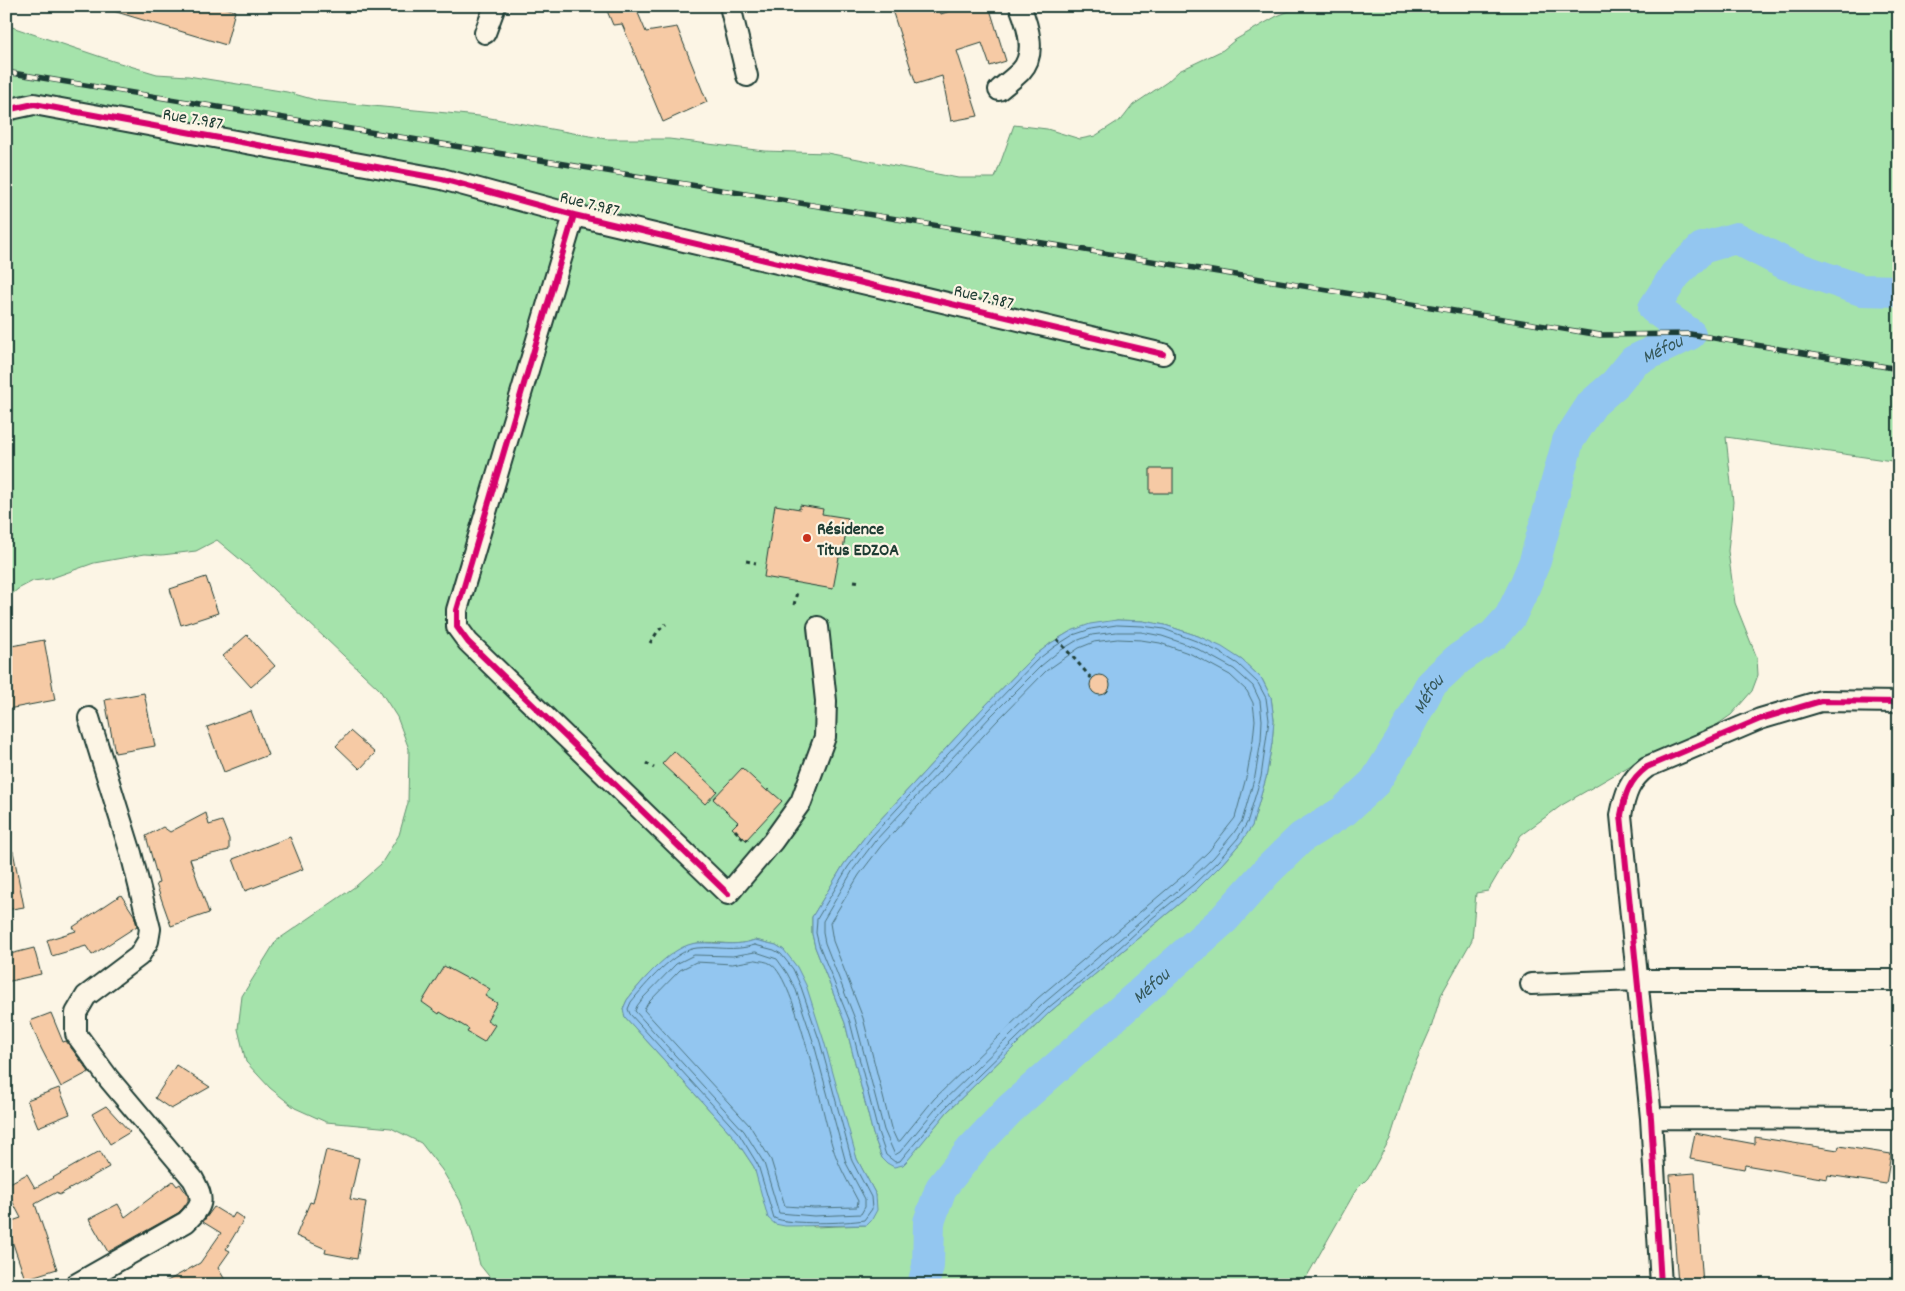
<svg xmlns="http://www.w3.org/2000/svg" width="1905" height="1291" font-family="Dekko,sans-serif">
<rect width="100%" height="100%" fill="#fcf5e5"/>
<filter id="ink" filterUnits="userSpaceOnUse"><feTurbulence type="fractalNoise" baseFrequency=".02" numOctaves="2"/><feDisplacementMap in="SourceGraphic" scale="10" xChannelSelector="R" yChannelSelector="G"/><feConvolveMatrix kernelMatrix="1 2 1 2 8 2 1 2 1" color-interpolation-filters="sRGB"/></filter>
<g filter="url(#ink)">
<!-- green -->
<path fill="#a5e3ab" stroke="#629070" fill-rule="evenodd" d="M1302 6H1899V462L1726 437 1733 502 1728 551 1735 603 1757 658 1758 675 1752 691 1731 715 1705 733 1664 753 1633 764 1562 805 1521 835 1488 891 1476 893 1472 940 1441 995 1431 1028 1411 1073 1390 1139 1368 1178 1356 1190 1302 1285H496L480 1265 472 1232 460 1200 442 1170 421 1143 391 1128 326 1122 295 1108 270 1088 246 1062 238 1029 242 996 276 941 356 886 381 864 399 835 408 803 409 749 397 717 379 689 254 571 217 540 196 551 162 555 145 554 94 563 49 579 33 581 18 589 6 599V25L113 61 157 74 188 76 287 92 319 101 479 116 606 139H669L764 151 827 153 958 178H995L1014 125 1047 129 1080 139 1095 136 1123 118 1133 105 1167 82 1179 71 1223 50 1235 40 1277 16ZM1117 620 1143 621 1165 625 1198 636 1242 660 1262 679 1271 697 1274 720 1272 743 1266 778 1252 826 1242 841 1222 864 1198 888 1051 1011 947 1112 903 1165 882 1158 873 1134 845 1023 815 947 812 934V917L844 864 867 834 983 708 1033 657 1051 643 1071 631ZM755 940 776 945 784 950 857 1159 876 1195 867 1225 814 1227 761 1187 754 1167 734 1137 625 1017 623 1009 627 1000C642 980 672 946 698 943 719 940 731 948 755 940Z"/>
<!-- water -->
<path fill="#93c6f0" stroke="#658fa5" d="M1117 620 1143 621 1165 625 1198 636 1222 647 1242 660 1262 679 1271 697 1274 720 1272 743 1266 778 1252 826 1242 841 1222 864 1198 888 1051 1011 947 1112 908 1160 903 1165 894 1167 887 1163 882 1158 873 1134 845 1023 815 947 812 934V917L844 864 867 834 983 708 1033 657 1051 643 1071 631 1090 624Z
M755 940 776 945 784 950 797 967 806 985 824 1041 857 1159 876 1195 877 1210 871 1221 867 1225 785 1226 775 1224 768 1218 754 1167 734 1137 625 1017 623 1009 627 1000C642 981 672 944 698 943 718 942 735 947 755 940Z"/>
<!-- pier -->
<path fill="#fcf5e5" d="M1090 685a10 10 0 1 1 20 0a10 10 0 1 1-20 0Z"/>
<g fill="none" stroke-linecap="round" stroke-linejoin="round">
<!-- shore -->
<path stroke="#4d747f" stroke-width="1" d="M1117 625 1142 626 1164 629 1196 641 1219 652 1238 664 1258 683 1266 698 1269 720 1261 777 1247 823 1238 838 1218 861 1194 884 1150 920 1097 968 1048 1008 944 1109 904 1156 900 1161 895 1162 886 1155 878 1132 850 1022 819 945 816 933 817 919 848 867 871 837 987 712 1036 661 1054 647 1073 635 1091 629Z
M1117 632H1141L1162 636 1194 647 1234 669 1253 686 1260 701 1262 720 1261 741 1255 776 1242 821 1233 834 1214 857 1190 880 1044 1003 939 1105 900 1152 895 1155 884 1130 855 1019 825 943 823 933V921L853 870 875 841 991 716 1041 666 1058 652 1076 641 1092 635Z
M1118 639 1141 640 1160 643 1191 654 1230 675 1247 691 1253 703 1255 720 1253 740 1247 774 1235 818 1209 851 1185 874 1038 998 934 1099 900 1141H897L891 1128 863 1018 833 941 830 923 859 875 881 846 997 721 1046 671 1079 648 1094 642Z
M755 945 774 950 781 954 793 969 801 987 820 1042 852 1161 871 1197 872 1209 864 1220C847 1223 789 1225 774 1218L758 1165 739 1134 630 1014 628 1009 631 1002C645 985 674 950 697 948 718 946 733 952 755 945Z
M756 952 777 959 787 973 796 990 814 1044 846 1163 865 1199V1207L861 1214 814 1216 779 1213 764 1163 744 1131 635 1011 637 1006 643 998 676 964 694 955 732 956Z
M756 960C760 961 767 961 771 964 796 981 822 1111 832 1145 838 1165 848 1182 858 1201L857 1207 814 1208 785 1206 771 1160 750 1126 644 1010 648 1003 680 970 696 962 732 964Z"/>
<!-- river -->
<path stroke="#93c6f0" stroke-width="32" id="s1" d="M923 1285 928 1266 929 1222 941 1188 972 1149 1010 1109 1224 919 1267 871 1302 837 1344 811 1375 782 1400 742 1431 684 1458 659 1494 635 1510 617 1523 590 1535 561 1568 441 1592 404 1616 383 1634 361 1690 334 1654 308 1675 275 1702 248 1736 238 1786 264 1861 290 1899 291"/>
</g>
<!-- building -->
<path fill="#f6caa5" stroke="#1f3d34" d="M111 6H220L235 11 226 45 110 10Z
M605 6H635L646 32 677 27 707 102 663 122 622 24 613 25Z
M913 6H939L941 14 965 6H989L1006 61 990 66 982 43 957 51 978 116 951 121 942 76 916 84 893 13Z
M1150 469H1173V493H1150Z
M775 505 800 509V505L823 509 822 514 848 518 842 557H839L833 589 764 577Z
M206 577 218 613 181 625 170 589Z
M247 635 275 666 251 687 223 656Z
M44 640 55 700 8 709 6 699V647Z
M1090 685a10 10 0 1 1 20 0a10 10 0 1 1-20 0Z
M144 693 155 746 115 753 105 700Z
M251 711 268 755 224 772 207 727Z
M350 731 375 753 360 769 336 746Z
M674 751 717 791 705 804 662 764Z
M742 768 767 791 768 789 782 801 746 840 732 828 738 822 713 799Z
M206 813 209 825 222 821 229 839V850L190 859 209 913 171 926 156 884 159 883 146 836 163 827 170 832Z
M290 837 303 869 245 891 233 859Z
M13 851 24 907 6 910V852Z
M121 895 134 915 137 926 92 955 86 946 52 956 47 940 76 931 73 927Z
M34 948 41 974 6 982V955Z
M444 966 468 979 469 977 490 989 485 996 497 1003 487 1020 495 1025 484 1042 467 1032 469 1029 440 1012 439 1014 422 1002Z
M51 1013 63 1042 66 1041 89 1072 61 1087 41 1048 30 1021Z
M176 1065 210 1087 171 1109 155 1098Z
M59 1088 70 1114 38 1127 27 1100Z
M106 1106 130 1132 110 1144 92 1114Z
M1695 1133 1755 1144V1137L1838 1150 1839 1146 1891 1154 1886 1184 1828 1175 1827 1179 1745 1165 1744 1169 1690 1159Z
M326 1150 359 1158 350 1199 366 1202 357 1259 325 1253 326 1249 296 1236 310 1202 313 1203Z
M100 1151 109 1167 59 1195 57 1192 35 1204 57 1269 25 1279 6 1223 21 1218 6 1189V1185L27 1174 35 1188Z
M1695 1173 1703 1285H1678L1670 1175Z
M173 1181 177 1186 180 1184 188 1196V1201L183 1208 178 1213 108 1252 89 1219 118 1204 125 1217Z
M214 1207 232 1218 235 1213 244 1219 226 1249 230 1251 218 1268 228 1285H160L200 1263 221 1233 203 1222Z"/>
<g fill="none" stroke-linecap="round" stroke-linejoin="round">
<!-- minor casing -->
<g stroke="#1f3d34" stroke-width="24">
<path id="minor" d="M730 6 747 76
M485 33 495 6
M999 90C1006 84 1014 78 1021 71 1037 54 1028 26 1020 6
M6 110 34 104 442 179 574 215 1163 354
M574 215 457 610V627L468 642 728 894 773 841 801 802 825 737 826 701 818 627
M1531 984 1637 980H1899
M1651 1118 1899 1119
M75 1285 186 1222C203 1205 205 1201 193 1179L109 1079 76 1034V1013L86 996 139 956 148 941 150 929 131 853 89 718
M1661 1285 1651 1118 1621 815C1625 795 1629 780 1647 767L1760 719 1821 701 1899 702"/>
</g>
<!-- path -->
<path stroke="#1f3d34" stroke-width="3" stroke-dasharray="4 4" stroke-linecap="butt" d="M746 561 756 563
M854 581 861 582
M794 605 797 592
M1057 639 1092 679
M650 643 658 631 666 624
M646 763 654 768
M735 830 745 841 748 839"/>
<!-- minor -->
<use href="#minor" stroke="#fcf5e5" stroke-width="20"/>
<!-- rail casing -->
<g stroke="#1f3d34" stroke-width="5.5">
<path id="rail" d="M6 72 1600 335 1690 334 1899 369"/>
</g>
<!-- rail -->
<use href="#rail" stroke="#fcf5e5" stroke-width="4" stroke-dasharray="11" stroke-linecap="butt"/>
<!-- cycleway casing -->
<g stroke="#fcf5e5" stroke-width="9">
<path id="cycleway" d="M6 110 34 104 442 179 574 215 1163 354
M574 215 457 610V627L468 642 728 894
M1661 1285 1651 1118 1621 815C1625 795 1629 780 1647 767L1760 719 1821 701 1899 702"/>
</g>
<!-- cycleway -->
<use href="#cycleway" stroke="#d6006c" stroke-width="6"/>
</g>
</g>
<!-- markers -->
<circle fill="#c8321e" stroke="#fcf5e5" stroke-width="2" cx="807" cy="538" r="5"/>
<g text-anchor="middle" stroke-width="4.5" stroke-linejoin="round" paint-order="stroke">
<!-- street labels -->
<g font-size="18" fill="#1f3d34" stroke="#fcf5e5">
<text transform="translate(193 118) rotate(10)" y="6">Rue 7.987</text>
<text transform="translate(590 203) rotate(14)" y="6">Rue 7.987</text>
<text transform="translate(984 296) rotate(13)" y="6">Rue 7.987</text>
</g>
<!-- poi labels -->
<g font-size="18" font-weight="bold" fill="#1f3d34" stroke="#fcf5e5" text-anchor="start">
<text x="817" y="534">Résidence<tspan x="817" dy="21">Titus EDZOA</tspan></text>
</g>
<!-- water labels -->
<g font-size="19" font-style="italic" fill="#36585a" stroke="#fcf5e5">
<text dy="7" stroke="none"><textPath href="#s1" startOffset="1234">Méfou</textPath></text>
<text dy="7" stroke="none"><textPath href="#s1" startOffset="799">Méfou</textPath></text>
<text dy="7" stroke="none"><textPath href="#s1" startOffset="392">Méfou</textPath></text>
</g>
</g>
<!-- margin -->
<rect width="1905" height="1291" fill="none" stroke="#fcf5e5" stroke-width="25"/>
<rect x="12" y="12" width="1880" height="1266" fill="none" stroke="#1f3d34" stroke-width="2" filter="url(#ink)"/>
</svg>
